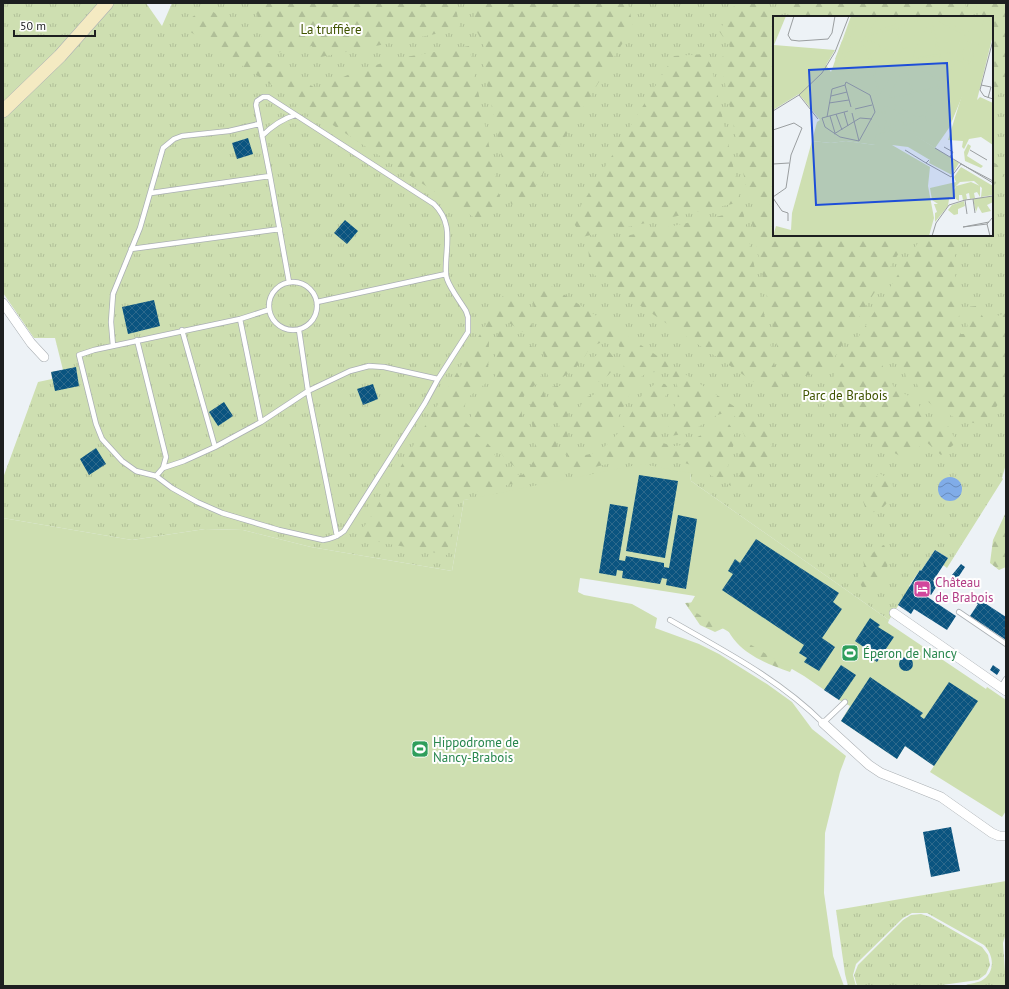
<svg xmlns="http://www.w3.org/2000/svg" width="1009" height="989" font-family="'PT Sans',sans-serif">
<defs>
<pattern id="grass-tufts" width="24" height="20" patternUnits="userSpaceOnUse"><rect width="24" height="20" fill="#cedfb1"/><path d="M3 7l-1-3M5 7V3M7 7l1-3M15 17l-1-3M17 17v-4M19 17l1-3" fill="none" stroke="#b0bf98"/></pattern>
<pattern id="forest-firs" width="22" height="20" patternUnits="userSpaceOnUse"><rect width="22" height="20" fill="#cedfb1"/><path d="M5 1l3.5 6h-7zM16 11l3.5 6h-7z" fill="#b0bf98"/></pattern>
<pattern id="water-waves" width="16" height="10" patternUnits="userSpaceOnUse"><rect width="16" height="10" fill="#80ace8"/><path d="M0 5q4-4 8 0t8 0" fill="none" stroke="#688bbc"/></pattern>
<pattern id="building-cross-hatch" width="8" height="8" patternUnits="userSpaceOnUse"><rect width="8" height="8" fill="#0a5480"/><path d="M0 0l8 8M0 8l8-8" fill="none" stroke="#2d698c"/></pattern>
</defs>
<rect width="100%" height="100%" fill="#edf2f6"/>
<!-- grass -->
<path fill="url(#grass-tufts)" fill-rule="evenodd" d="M3 3H146L162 26 172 3H1006V464L1002 478 1003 479 947 568 943 565 948 558 935 550 921 571 920 570 909 586 910 587 889 620 691 481 690 473 464 500 452 571 311 547 243 530 205 529 132 540 3 518V478L38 382 52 379 51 372 63 370 55 338H34L3 293ZM774 17H992V235H774Z
M1006 881V933L1003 943 1006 986H962C968 984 976 983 981 981 996 973 994 955 984 945L927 913H912L903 918 856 964 853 975 856 986H848L845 974 836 910Z
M921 914 930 917 982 947 988 955 990 965 986 974 978 980 935 986H857L854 975 858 965 903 920 911 915Z"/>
<!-- forest -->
<path fill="url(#forest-firs)" d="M255 3H455L460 29 316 58 312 46 265 55Z
M473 3H628L633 26 527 200 511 204 482 57 484 45 475 28Z
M736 3H754L777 17H774V195L749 201 720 59 730 50 729 42 726 41 719 31Z
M776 3H965L968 17H799Z
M976 3H1006V83L993 103 992 95V17H979Z
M212 11 246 35 268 63 277 65 317 89 352 73 394 59 469 46 501 205 484 224 186 29C189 14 199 13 212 11Z
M704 54 711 65 741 202 582 237 572 220 674 56Z
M992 159 993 162 1003 168 1002 177 992 187Z
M774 203V235H910L826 371 784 381 749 209Z
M743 211 780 391 769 392 590 272 588 244Z
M923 235H958L954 263 961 334H968L966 307 976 306 985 320 1006 313V407L999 403 983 425 960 420 935 408 922 396 917 384 907 379 902 364 891 356 881 363 895 389 917 400 924 417 944 419 957 442 941 455 924 440 910 461 871 441 844 418 830 382Z
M551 286 767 428 770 442 773 451 746 489 736 468 745 437 737 418 729 412 717 415 692 431 684 434 670 436C662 417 685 401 676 383 674 380 670 376 668 373 662 373 655 371 649 373 622 379 627 444 579 442 567 424 575 412 587 397 605 392 629 380 623 356 622 352 620 348 618 344L605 341 590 347 584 358 573 371 563 377 549 382 531 293Z
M504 294 526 298 535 340 509 323 498 322 492 330 489 341 488 375 486 383 466 399 464 411 466 423 491 447 503 473 522 475C554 451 517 414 536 395 537 393 542 392 544 391L552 429 565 473 464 494 455 503 454 513 447 555 369 540 362 537 361 531 370 518Z
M506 330 519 337 536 350 542 381C535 385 526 390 523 398 514 416 544 454 515 467L504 458 498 446 489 435 476 425 471 419 472 405 484 396 493 388 495 375V342L499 331Z
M606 348 616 360C614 364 613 369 611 372 605 380 596 382 588 388 569 400 562 422 570 443H564L553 403 551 387 564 385 578 376 587 363 598 354Z
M657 383 665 384 669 389C657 414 652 415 663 443 667 444 671 446 675 446 683 447 717 426 726 420L734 431V443L730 457 727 472 731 486 691 465 669 458 620 461 595 467 573 470 566 453 570 451C593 465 615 439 627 421 633 411 638 398 647 390 650 387 654 385 657 383Z
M879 473 892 481 894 493C886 505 882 512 867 513L862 498 872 490 874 480Z
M1006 512V567L999 570 990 563 993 540Z
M884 545 889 556 887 568 889 577 874 587H862L858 579V572L864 566 863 558 868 554 873 553 876 547Z
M709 601 795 663 790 672C771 665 751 658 737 643 732 638 729 632 726 627L715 632 700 625 685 603Z"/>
<!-- garden -->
<path fill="#cedfb1" d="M642 464 690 473 691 481 889 620 888 623 986 689 987 687 1006 700V811L1002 817 930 772 934 766 905 746 897 759 841 721 850 706 839 700 804 676 688 608 695 596 580 578 578 592 584 595 632 604 657 618 655 628 699 644 719 654 767 684 792 702 812 729 846 756 840 772 825 833 824 893 833 956 844 986H3V518L132 540 205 529 243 530 311 547 452 571 464 500Z"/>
<!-- water -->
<path fill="url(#water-waves)" d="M938 489a12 12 0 1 1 24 0a12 12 0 1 1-24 0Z"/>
<!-- building -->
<path fill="url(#building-cross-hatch)" d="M248 138 253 154 237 159 232 143Z
M345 220 358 231 347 244 334 233Z
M154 300 160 326 128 334 122 307Z
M76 367 79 386 55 391 51 372Z
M373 384 378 399 363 405 357 389Z
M224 402 233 416 218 426 209 412Z
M96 448 106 464 89 475 80 459Z
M639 475 678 481 665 558 626 551Z
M610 504 628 507 619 560 625 561 626 556 664 563V567L669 568 678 515 697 519 686 589 666 585 667 579 662 578 660 584 622 578 623 571 617 570 616 576 599 573Z
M756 539 839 593 833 602 842 609 822 638 835 647 819 671 804 662 807 658 799 653 804 645 722 590 733 574 728 571 735 559 740 563Z
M935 550 948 558 933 581 938 584 931 595 926 591 923 594 956 616 947 630 914 609 911 614 898 605 920 570 921 571Z
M961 564 965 567 957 579 952 575Z
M974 596 1006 617V640L970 616 978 604 971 600Z
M870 618 880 625 878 627 894 637 877 662 862 652 865 648 855 641Z
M899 664a7 7 0 1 1 14 0a7 7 0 1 1-14 0Z
M841 665 856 675 839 700 824 690Z
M993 665 1000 670 997 675 990 670Z
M870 677 923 713 920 716 924 719 949 682 978 701 934 766 905 746 897 759 841 721Z
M951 827 960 871 931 877 923 832Z"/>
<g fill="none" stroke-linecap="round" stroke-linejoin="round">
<!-- service casing -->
<g stroke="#abb0b4" stroke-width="6">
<path id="service" d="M262 136C272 126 282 119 295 115
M151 193 270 176
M131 249 280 229
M269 306a24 24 0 1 1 48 0a24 24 0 1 1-48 0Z
M317 302 446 274
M268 310 240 319 94 350 79 355 96 424 102 439 122 461 136 471 156 476 172 488 197 502 222 513 279 530 323 540C331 539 338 536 344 531L425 403 438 379 468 332V317L466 311C460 301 451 290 447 279 445 274 446 268 446 263 447 240 452 222 434 204L268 97H263L257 101 256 105 270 176 289 282
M240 319 261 422
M182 330 215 447
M299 330 308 391 337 536
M137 340 166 457 163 468
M113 346 111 322 113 294 140 228 163 148 174 139 182 136 229 131 259 124
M156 476 163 468 184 461 215 447 261 422 308 391 350 371 369 366 384 367 438 379
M959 612 1006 644
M670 620C724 651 779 679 823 723L845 702
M1001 687 1006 679"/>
</g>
<!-- minor casing -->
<g stroke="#abb0b4" stroke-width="10">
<path id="minor" d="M3 303 31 343 44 357
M894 613 1006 691
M823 723 869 765 881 773 941 797 992 833 999 836H1006"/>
</g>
<!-- secondary casing -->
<g stroke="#abb0b4" stroke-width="14">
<path id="secondary" d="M3 111 60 56 107 3"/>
</g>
<!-- service -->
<use href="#service" stroke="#fff" stroke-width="4.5"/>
<!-- minor -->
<use href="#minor" stroke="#fff" stroke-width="9"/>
<!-- secondary -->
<use href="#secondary" stroke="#f4eac2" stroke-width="13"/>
</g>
<!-- icons -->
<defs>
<g id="hotel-square" transform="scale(0.9)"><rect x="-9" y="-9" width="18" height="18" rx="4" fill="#d1479c" stroke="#fefefe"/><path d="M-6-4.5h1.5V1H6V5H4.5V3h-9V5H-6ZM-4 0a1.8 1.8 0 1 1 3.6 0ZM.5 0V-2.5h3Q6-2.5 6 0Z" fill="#fff"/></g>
<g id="stadium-square" transform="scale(0.9)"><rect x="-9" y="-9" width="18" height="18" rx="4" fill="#2e9e5b" stroke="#fefefe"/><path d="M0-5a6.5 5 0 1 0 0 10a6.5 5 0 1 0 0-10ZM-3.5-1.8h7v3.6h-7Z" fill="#fff"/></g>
</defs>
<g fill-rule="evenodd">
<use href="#hotel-square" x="922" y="589"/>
<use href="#stadium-square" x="850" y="653"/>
<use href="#stadium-square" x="420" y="749"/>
</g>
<g text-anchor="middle" stroke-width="4" stroke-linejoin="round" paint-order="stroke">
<!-- park labels -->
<g font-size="13" fill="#405400" stroke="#fefefe">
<text x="331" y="34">La truffière</text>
<text x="845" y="400">Parc de Brabois</text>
</g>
<!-- hotel labels -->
<g font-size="13" fill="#b23c85" stroke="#fefefe" text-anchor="start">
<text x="935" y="587">Château<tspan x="935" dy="15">de Brabois</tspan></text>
</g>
<!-- leisure labels -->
<g font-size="13" fill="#27864d" stroke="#fefefe" text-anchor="start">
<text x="863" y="658">Éperon de Nancy</text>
<text x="433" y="747">Hippodrome de<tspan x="433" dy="15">Nancy-Brabois</tspan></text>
</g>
</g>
<!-- overview -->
<g transform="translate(773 16)">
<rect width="220" height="220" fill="#edf2f6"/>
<path d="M0 0H13L1 29 62 34 53 49 58 56 78 0H220V6L176 112 162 132 134 115 102 129 73 125 58 127 39 125 44 106 47 104 26 78 0 94ZM195 128 198 130 194 140 210 150 208 152 192 145 191 136ZM188 151 220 170V179L208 181 209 172 201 165 187 166 181 172V182L176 183 175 190 162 206V197L164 196 161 188H165L159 184 157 172 183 166 181 161ZM198 166 207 170V181L204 176 201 177 202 182 197 183 196 177 193 178 194 183 190 184 189 179H186V185L183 183 180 176 183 170ZM220 180V186L214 189 218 195 209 197 205 190 203 196 200 183Z" fill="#cedfb1"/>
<path d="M96 0H106L90 24 70 37 65 46 62 43 69 25 80 19 83 10ZM107 0H121L123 8 97 17ZM164 0H202L195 17ZM216 1 217 6 220 1V19L204 84 207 81 220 87V129L208 121 196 123 191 133 189 131 190 125 175 124 189 79 179 104 175 102 170 105 160 97 161 101 170 108 163 111 154 105 152 100 167 74 170 93V89H178V54L184 44 189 46 193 54 204 34 211 3ZM151 3 135 31 130 33 125 11ZM163 4 195 21 187 35 167 38 159 6ZM156 7 165 38 140 42 142 33ZM123 12 129 35 125 40 95 23 96 20ZM196 22 198 23 194 31 201 38 195 49 196 45 191 44 189 37ZM94 24 125 41 123 45 100 49ZM92 29 99 55 73 60 80 64 100 57 106 79 104 81 62 57 65 54 72 60 70 47 72 41 75 36ZM187 36 172 61 167 39ZM166 40 170 64 138 47 140 43ZM121 47 123 53 107 78 101 50ZM137 48 169 66 168 68 140 76 135 57ZM128 57 134 58 139 77 117 82 116 80ZM167 70 151 99 146 101 140 77ZM139 78 145 102 119 87 118 83ZM113 89 144 107 141 116 140 106 131 109 130 100 118 110 117 107 124 99 121 96 114 103 111 90ZM107 91H110L112 97 106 95 103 109 111 115 113 104 117 115 103 118 101 127 89 125ZM106 96 112 98 113 102 110 114 103 108ZM128 102 130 110 139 108V115L131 112 118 114 117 112 121 111ZM191 185 192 190 185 193V198L181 199 175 194 179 189Z" fill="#cedfb1"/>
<path d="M127 113 134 114 186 147 179 159 156 147 157 144 135 131 119 129 157 151 155 170 161 202 156 220H0L3 210 18 214 19 197 39 125 58 127 73 125 102 129 103 119Z" fill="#cedfb1"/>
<path fill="none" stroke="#9a9ea0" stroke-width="1" d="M21 0 15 19 18 24 26 25 55 23 59 17 62 0M220 24 207 74 211 80 220 83M72 69 78 91M208 69 218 71 215 82M26 79 45 103M58 80 74 76M56 87 76 84M82 93 99 89M0 95 26 79 49 57 62 36 76 0M75 95 49 102 52 111 67 121 86 125M71 96 75 110M79 97 86 125M63 98 69 114M57 100 62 117M54 101 59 73 72 69 73 66 97 79 102 96 86 125M0 114 21 107 29 112 18 139 13 172 0 181M61 118 87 102 99 103M171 131 180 136 177 141M162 132 220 167M132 134 153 147 156 144M197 134 214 144M153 147 178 161 188 148M0 148 16 147M188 148 220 165M0 182 9 195 15 197V205M202 197 200 183 220 180M194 198 192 184 200 183M214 208 190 211 216 206M159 220 163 207 176 189 192 184M217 220 214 208 220 201"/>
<path fill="#1d4ed8" fill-opacity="0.15" stroke="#1d4ed8" stroke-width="2" d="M174 47 181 182 43 189 36 54Z"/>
<rect width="220" height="220" fill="none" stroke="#1d1f20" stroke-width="2"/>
</g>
<!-- border -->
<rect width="1009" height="989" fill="none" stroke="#1d1f20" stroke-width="8"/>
<!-- scale -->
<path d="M14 30v6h81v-6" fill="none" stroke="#1d1f20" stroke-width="2"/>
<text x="20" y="30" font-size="12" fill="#1d1f20" stroke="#fefefe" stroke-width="3" paint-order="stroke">50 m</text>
</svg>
